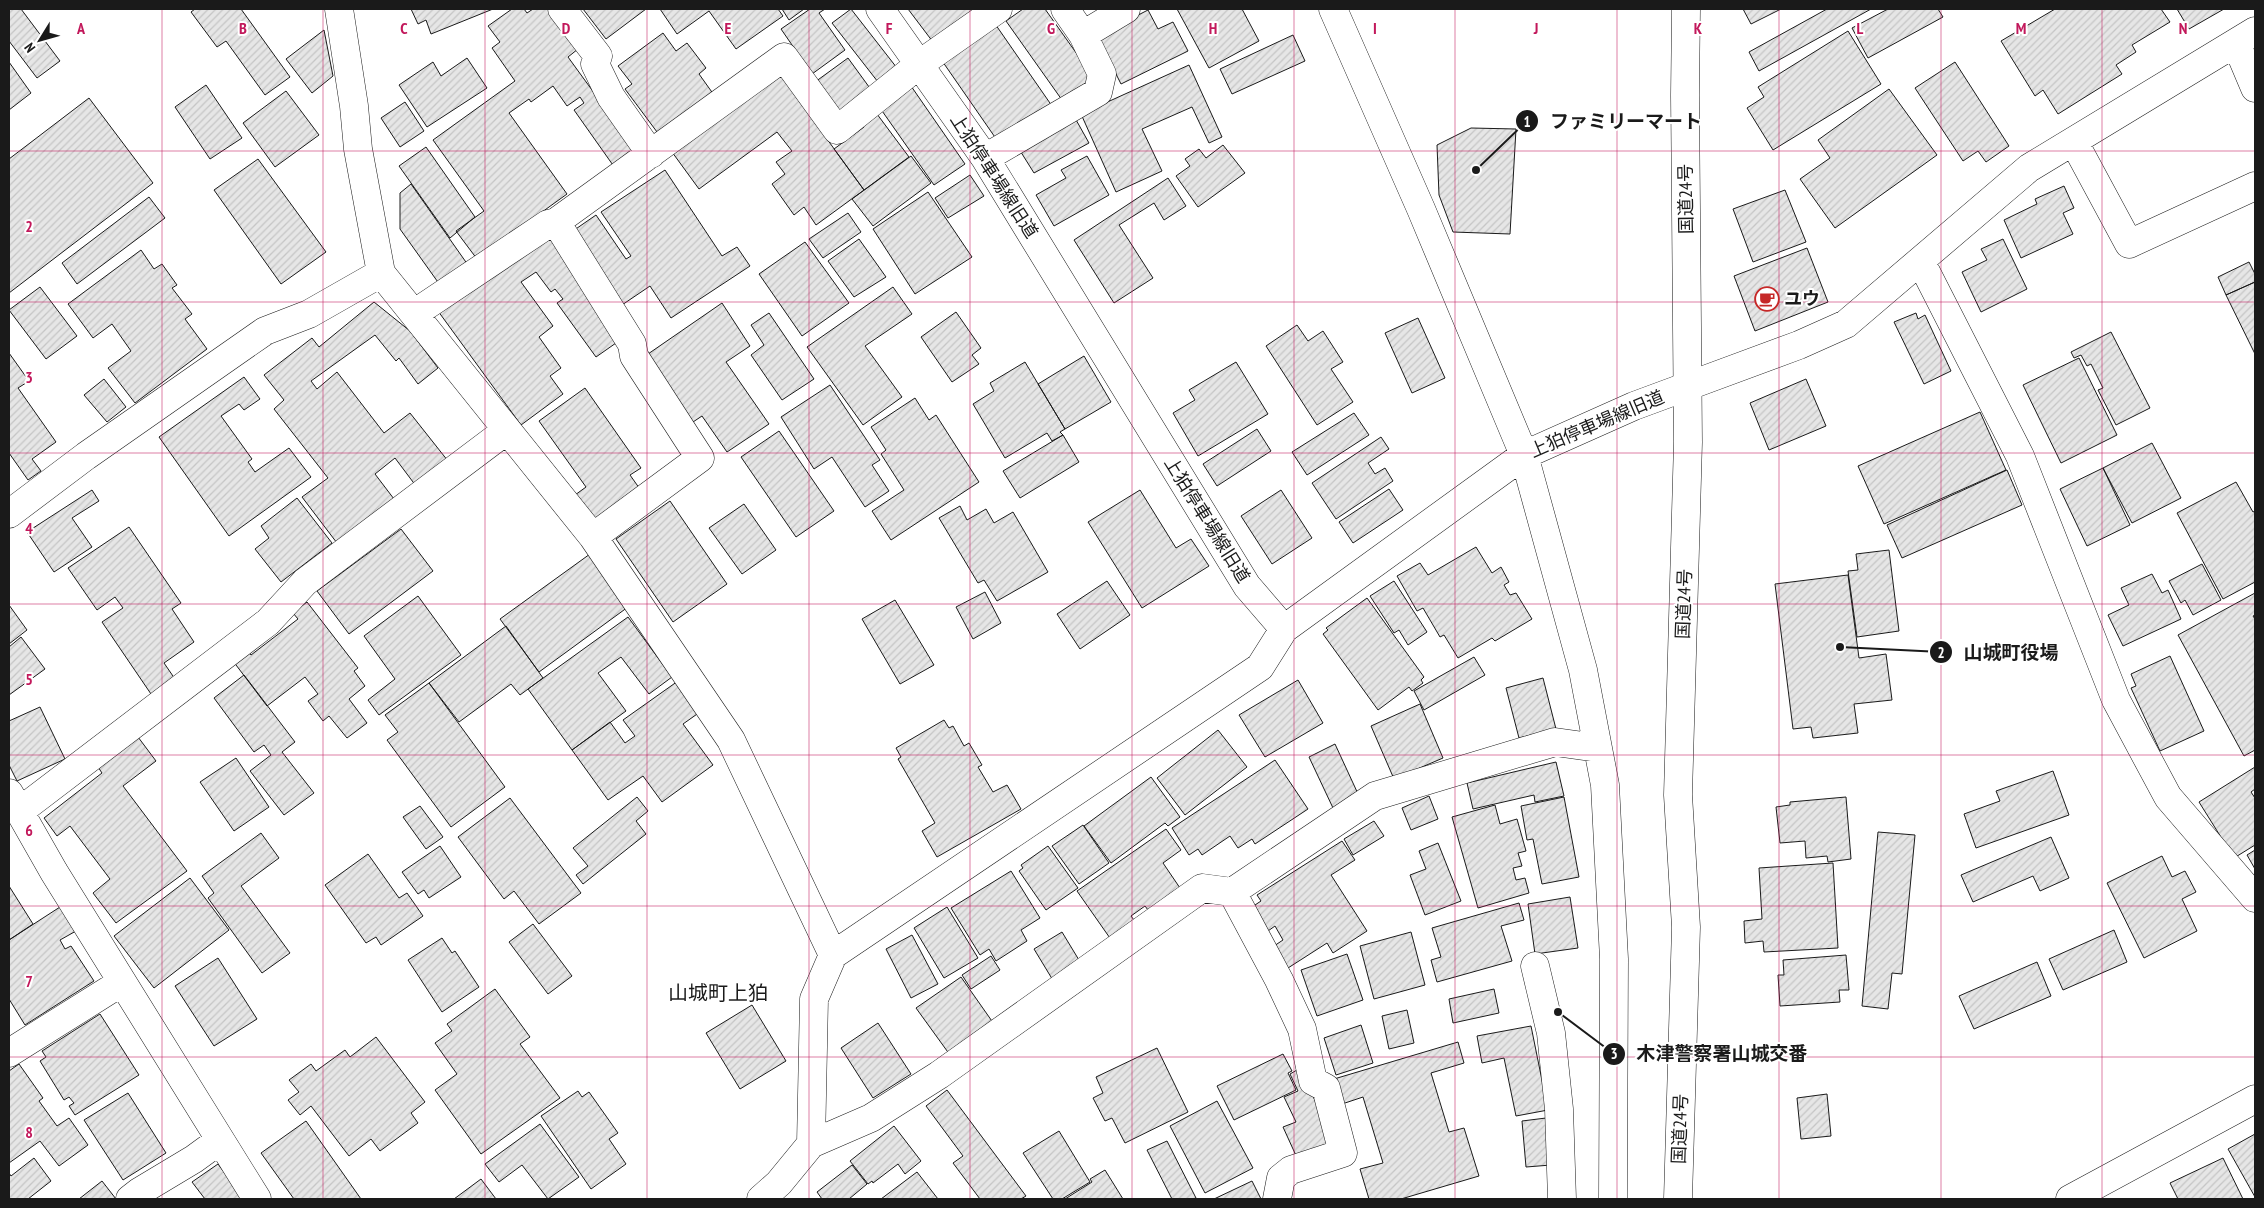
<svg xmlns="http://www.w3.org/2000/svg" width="2264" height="1208" font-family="'PT Sans Narrow','Noto Sans JP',sans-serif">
<defs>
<pattern id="building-hatch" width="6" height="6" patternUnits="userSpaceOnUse" patternTransform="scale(1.25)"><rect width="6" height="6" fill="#e6e6e6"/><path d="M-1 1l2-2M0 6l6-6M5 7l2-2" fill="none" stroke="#c5c5c5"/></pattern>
</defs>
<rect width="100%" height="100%" fill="#fff"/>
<!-- building -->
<path fill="url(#building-hatch)" stroke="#1a1a1a" d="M9 9H21L60 61 37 78 9 41Z
M195 9H241L290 77 265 95 226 41 217 47 191 12Z
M411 9H493L431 34 426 20 418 24Z
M512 9H524L527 13 533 9H549L578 49 568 57 637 152 615 168 574 110 584 103 580 97 567 106 553 86 531 102 529 99 509 113 567 194 477 259 456 231 484 211 433 140 515 81 492 48 500 42 488 26Z
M583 9H646L606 39Z
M660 9H778L783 16 736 49 709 11 677 34Z
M782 9H804L789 20Z
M810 9H825L819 13 845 50 812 74 781 29Z
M851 9 897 68 878 82 832 23Z
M908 9H981L936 46Z
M1023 9H1045L1094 78 1062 100 1006 21Z
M1177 9H1242L1259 41 1209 68Z
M1743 9H1781L1751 24Z
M1827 9H1871L1759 71 1749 52Z
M1888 9H1938L1943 17 1868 58 1852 28Z
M2055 9H2161L2170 22 2132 45 2136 52 2116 65 2122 74 2058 114 2043 90 2035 96 2001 41Z
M2177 9H2224L2189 29Z
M1148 10 1158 29 1173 22 1188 51 1121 84 1097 36Z
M991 18 1052 106 999 143 938 55Z
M324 30 333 76 312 93 286 59Z
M1848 31 1881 84 1773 150 1747 108 1764 97 1758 87Z
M663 33 676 51 687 43 706 68 699 74 714 95 660 136 625 89 632 84 618 66Z
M1293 35 1305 61 1232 94 1220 69Z
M467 58 487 88 427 127 399 85 433 62 441 76Z
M848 58 872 91 839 115 815 82Z
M9 62 31 93 9 110Z
M1955 62 2009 146 1986 162 1978 151 1963 161 1915 88Z
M1189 65 1222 137 1209 143 1192 107 1142 129 1162 171 1116 192 1081 114Z
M782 72 811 117 864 190 816 225 804 207 794 215 772 184 785 174 776 162 792 151 777 132 699 189 672 152Z
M206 85 242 138 210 159 175 107Z
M911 86 965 164 934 185 880 108Z
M1889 89 1937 155 1835 228 1800 179 1830 158 1818 140Z
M286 91 319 135 275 167 243 123Z
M89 98 153 183 9 293V159Z
M405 102 424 131 400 147 381 118Z
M874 110 909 157 864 190 834 149 864 127 860 121Z
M1075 118 1089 143 1034 173 1019 149Z
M1471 128 1516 129 1510 234 1453 232 1439 195 1437 145Z
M1223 145 1245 173 1198 207 1176 176 1190 166 1185 159 1199 149 1206 158Z
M426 147 475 217 450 238 399 166Z
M911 156 931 183 873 226 852 199Z
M1087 156 1109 195 1054 226 1036 195 1066 178 1061 170Z
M258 159 326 252 281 284 214 190Z
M665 170 722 256 737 247 750 266 671 318 650 286 619 307 570 233 596 215 626 259 631 256 601 212Z
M970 175 984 196 948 218 935 198Z
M1168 178 1186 206 1164 220 1154 203 1119 225 1153 278 1114 303 1074 240Z
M411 184 468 265 440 285 400 229V193Z
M2064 186 2074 208 2063 213 2073 234 2021 258 2004 220 2037 204 2035 199Z
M1785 190 1806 242 1753 262 1733 209Z
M928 192 972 257 915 294 873 229Z
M149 197 165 218 77 284 62 263Z
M848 213 861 232 823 258 809 239Z
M549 231 619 327 610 335 616 343 596 357 557 303 563 299 555 289 551 292 536 272 521 282 553 326 539 337 561 368 550 376 563 394 521 425 438 311Z
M859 239 886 277 854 297 828 261Z
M2003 239 2027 289 1981 312 1962 272 1987 260 1981 249Z
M805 242 849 303 802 336 759 274Z
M1807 248 1828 302 1755 331 1734 276Z
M141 250 154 269 162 264 177 285 172 288 192 314 185 319 207 349 135 403 108 368 131 351 112 324 93 338 68 304Z
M2249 262 2255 274V282L2226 295 2218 277Z
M2255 282V354L2226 295Z
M40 287 77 336 46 359 9 310Z
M893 287 912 314 865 346 902 397 863 425 807 347Z
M374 302 410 331 438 368 418 384 399 358 396 361 375 335 311 381 317 389 337 372 384 433 410 413 448 461 416 486 395 458 375 474 394 499 337 543 302 497 328 478 274 409 284 400 264 375 312 338 319 347Z
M722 303 750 346 726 362 769 424 727 452 702 416 693 422 648 354Z
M956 312 981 348 972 355 979 364 952 382 921 337Z
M769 313 814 379 782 400 751 355 764 345 751 325Z
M1916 313 1918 319 1925 315 1951 371 1924 384 1894 322Z
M1418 318 1445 378 1412 393 1385 333Z
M1297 325 1308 341 1323 331 1343 362 1331 369 1353 402 1317 425 1266 346Z
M2111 332 2150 408 2116 425 2098 390 2103 388 2091 364 2087 366 2081 355 2074 358 2071 352Z
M9 353 29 381 18 388 56 442 32 459 41 471 28 480 9 453Z
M1084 356 1111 402 1065 429 1038 384Z
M2079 358 2117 435 2061 463 2023 385Z
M1025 362 1065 429 1060 432 1063 435 1052 441 1047 433 1005 458 973 404 994 391 990 383Z
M1236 362 1268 414 1198 456 1173 413 1195 400 1189 390Z
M244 377 260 399 244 410 239 404 221 416 252 459 248 462 255 472 289 448 311 477 229 536 159 437Z
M104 379 126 407 107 422 84 395Z
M1806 379 1826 426 1769 450 1750 403Z
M830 385 880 460 872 465 889 491 865 507 832 457 814 469 781 417Z
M585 388 641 468 630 475 642 492 597 525 575 495 586 487 539 421Z
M915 398 929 420 936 415 979 482 891 540 872 511 904 490 881 454 886 450 871 427Z
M1980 412 2006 470 1884 524 1858 466Z
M1354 413 1369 435 1307 475 1292 452Z
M1257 429 1271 451 1217 486 1203 464Z
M779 431 834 511 796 537 741 457Z
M1063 435 1079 462 1020 498 1003 471Z
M1381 437 1389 449 1368 463 1375 474 1385 468 1393 481 1336 519 1312 483Z
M2152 443 2181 498 2132 523 2103 468Z
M2103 468 2130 525 2087 546 2060 489Z
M2007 470 2022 505 1902 558 1887 525Z
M2236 482 2253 512 2255 511V582L2223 599 2177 513Z
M1389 489 1403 510 1353 543 1339 522Z
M92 490 99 501 72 518 92 547 54 572 27 532Z
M1140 490 1176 548 1191 539 1209 566 1142 608 1088 522Z
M1281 490 1312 538 1272 564 1241 516Z
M297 498 332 543 281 582 255 549 269 538 261 526Z
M670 501 727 584 673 622 616 539Z
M744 504 776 550 742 574 709 528Z
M960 506 967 520 986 509 994 523 1013 512 1048 572 997 601 984 580 978 583 939 518Z
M129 527 181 603 172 609 194 642 164 663 175 679 151 694 102 622 123 608 115 597 97 610 68 568Z
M401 529 433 571 349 634 317 591Z
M1476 547 1492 573 1501 567 1509 582 1504 585 1510 595 1516 593 1532 619 1495 641 1492 638 1458 658 1444 635 1440 637 1423 608 1417 611 1397 576 1420 563 1428 575Z
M1889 550 1899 631 1857 637 1848 571 1858 570 1856 554Z
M590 554 628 607 539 672 500 619Z
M2202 564 2221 600 2193 615 2185 600 2181 603 2169 581Z
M2152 574 2162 593 2168 590 2181 619 2123 646 2108 615 2129 605 2121 588Z
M1848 575 1859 658 1886 654 1892 700 1854 704 1858 733 1813 738 1811 727 1793 729 1775 584Z
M1107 581 1130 615 1080 649 1057 614Z
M1394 581 1427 632 1408 645 1399 630 1394 633 1370 596Z
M985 592 1001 623 973 639 956 607Z
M2255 593V615L2253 616 2255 619V750L2244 756 2178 635Z
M418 596 461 655 379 715 368 700 395 679 364 636Z
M1367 598 1424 677 1421 680 1423 683 1412 691 1409 687 1378 710 1323 634 1328 630 1326 628Z
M895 600 934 665 900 684 862 619Z
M307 602 358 668 354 671 365 686 349 699 367 723 347 738 329 716 323 721 308 701 318 694 305 677 267 706 233 661 247 650 251 655 298 619 293 613Z
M9 605 27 630 9 644Z
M628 617 672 677 649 694 621 657 598 673 626 711 572 750 528 689Z
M506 626 543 678 520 695 511 684 459 722 429 683Z
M21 637 45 669 9 695V647Z
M2170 656 2204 731 2160 751 2131 688 2136 686 2131 674Z
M1474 657 1485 675 1424 710 1414 691Z
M244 675 295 742 282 752 314 793 284 815 250 771 271 755 264 745 254 752 214 698Z
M1543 678 1556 729 1519 738 1506 688Z
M1298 680 1323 723 1265 757 1239 715Z
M678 681 700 712 683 724 713 765 662 802 643 776 608 800 572 750 610 722 625 743 635 736 623 720Z
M429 683 505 787 451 827 387 740 398 732 385 715Z
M1420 704 1443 758 1394 779 1371 726Z
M40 707 65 759 17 781 9 765V721Z
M944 720 949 728 953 726 964 746 969 743 982 765 978 767 993 792 1007 785 1021 809 937 857 922 831 935 823 898 759 901 757 896 748Z
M1218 730 1247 767 1185 815 1157 778Z
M138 737 156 761 123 786 187 871 116 923 93 893 110 879 70 826 57 836 44 818 102 773 98 767Z
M1335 744 1359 796 1333 808 1309 757Z
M236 758 269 807 234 831 200 782Z
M1275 760 1308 809 1255 844 1252 839 1238 848 1230 836 1202 855 1198 849 1189 855 1172 828Z
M1556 762 1564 796 1535 802 1534 795 1473 809 1467 783Z
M2255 767V789L2251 792 2255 798V845L2234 858 2199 802Z
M2053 771 2069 815 1976 848 1964 814 2000 801 1996 791Z
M1151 777 1180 817 1168 826 1165 823 1111 863 1084 826Z
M1429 796 1438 819 1411 830 1402 808Z
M637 797 648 811 636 821 646 834 583 884 576 875 588 866 573 848Z
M1564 797 1579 877 1542 884 1533 839 1527 840 1521 806Z
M1846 797 1851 859 1828 862 1827 856 1806 858 1805 841 1780 843 1776 807 1790 805V802Z
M510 798 581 893 539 924 514 891 504 899 458 837Z
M1495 805 1500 824 1517 819 1526 851 1518 853 1522 866 1513 868 1516 880 1525 878 1529 893 1478 908 1452 817Z
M420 806 443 837 426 849 403 817Z
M1374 821 1384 836 1353 855 1344 839Z
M1083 825 1109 863 1079 884 1052 846Z
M1166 829 1181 850 1163 863 1180 888 1148 910 1145 906 1131 916 1137 924 1112 941 1077 891Z
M1878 832 1915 835 1902 974 1892 973 1888 1009 1862 1006Z
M261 833 279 858 241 886 290 953 262 973 208 898 214 893 202 876Z
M2051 837 2069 878 2040 891 2033 876 1973 902 1961 875Z
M1342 841 1355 860 1331 875 1367 931 1333 953 1327 943 1288 968 1274 946 1283 940 1275 926 1268 931 1252 907 1261 901 1257 895Z
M1438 843 1461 901 1425 915 1410 875 1426 869 1419 851Z
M440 846 461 877 429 898 424 890 418 894 402 872Z
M1048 846 1078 888 1046 910 1019 871 1023 868 1021 865Z
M2255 850V869L2247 855Z
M368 854 399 898 407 893 423 916 381 945 376 937 366 943 325 885Z
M2162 856 2172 877 2185 871 2196 892 2182 899 2197 931 2144 958 2107 883Z
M1833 863 1838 948 1764 952 1763 941 1745 943 1744 921 1762 919 1759 868Z
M1011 871 1040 918 1021 930 1027 941 996 961 989 949 980 955 951 908Z
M190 878 229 930 154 988 114 936Z
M9 886 33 924 9 940Z
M1570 897 1578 948 1535 954 1528 904Z
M1519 903 1524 920 1501 926 1512 961 1437 982 1431 960 1441 957 1432 928Z
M60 907 76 931 60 940 65 949 71 946 94 981 25 1025 9 999V940Z
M947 907 978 958 944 978 914 928Z
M533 924 572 976 548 994 509 942Z
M2114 930 2127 962 2063 990 2049 959Z
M1062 932 1082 965 1054 982 1034 949Z
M1411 932 1425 985 1374 999 1360 946Z
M912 935 938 984 911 998 886 949Z
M442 938 452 953 455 951 479 987 442 1012 408 960Z
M1347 954 1363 1000 1317 1016 1301 970Z
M1846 955 1849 990H1839L1840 1002 1780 1006 1778 975H1784L1783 960Z
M991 956 1000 970 971 989 962 975Z
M218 958 257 1019 214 1046 175 986Z
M2037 962 2051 996 1974 1029 1959 996Z
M961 977 994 1024 950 1055 916 1008Z
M495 989 530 1037 520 1044 560 1098 481 1154 435 1090 457 1074 435 1043 452 1031 447 1024Z
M1494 989 1499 1013 1453 1023 1449 999Z
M752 1005 786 1061 740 1089 706 1033Z
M1407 1010 1414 1043 1389 1049 1382 1016Z
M100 1014 139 1075 75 1115 69 1106 74 1103 69 1097 64 1100 40 1061 46 1057 42 1051Z
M878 1023 911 1074 873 1098 841 1048Z
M1361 1025 1373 1063 1336 1075 1324 1038Z
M1531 1026 1548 1110 1516 1116 1504 1058 1482 1063 1477 1036Z
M376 1037 425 1102 411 1113 418 1123 380 1151 371 1139 349 1156 311 1106 300 1115 288 1100 299 1092 289 1080 311 1064 316 1071 345 1050 350 1057Z
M1458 1042 1464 1063 1431 1073 1449 1132 1464 1128 1479 1176 1401 1199H1369L1360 1169 1383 1163 1363 1097 1342 1104 1334 1079Z
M1157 1048 1188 1112 1125 1143 1112 1118 1105 1121 1093 1098 1103 1093 1096 1077Z
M1283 1054 1292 1071 1288 1073 1296 1090 1234 1120 1217 1086Z
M19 1064 43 1098 39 1101 57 1126 69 1118 88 1145 59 1166 40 1141 9 1163V1071Z
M1297 1070 1311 1092 1335 1143 1298 1160 1283 1127 1296 1122 1284 1097 1298 1091 1290 1074Z
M947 1090 1026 1196 1021 1199H980L953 1163 963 1156 926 1106Z
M578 1091 582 1097 589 1092 618 1133 609 1139 626 1164 591 1189 541 1116Z
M128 1093 166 1153 123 1180 84 1120Z
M1827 1094 1831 1136 1801 1139 1797 1098Z
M1217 1101 1253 1168 1205 1193 1170 1126Z
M1546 1118 1551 1165 1526 1167 1522 1121Z
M306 1121 361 1199H294L261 1153Z
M540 1124 579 1177 548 1199 522 1165 499 1182 485 1164Z
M894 1126 921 1161 905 1174 898 1164 873 1183 872 1181 868 1184 850 1161Z
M1059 1131 1090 1182 1062 1199H1053L1023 1153Z
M2255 1134V1197L2228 1149Z
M1167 1141 1196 1198 1193 1199H1172L1147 1150Z
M34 1158 51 1181 28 1199H9V1173L11 1176Z
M2223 1158 2243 1199H2178L2170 1183Z
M218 1164 244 1199H205L192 1182Z
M852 1165 867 1184 849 1199H822L817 1192Z
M1105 1170 1123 1199H1065L1092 1182 1090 1179Z
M917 1172 938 1199H881Z
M481 1179 496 1199H454Z
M102 1181 116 1199H79Z
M1252 1181 1261 1199H1214Z"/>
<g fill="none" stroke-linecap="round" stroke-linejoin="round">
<!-- minor casing -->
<g stroke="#1a1a1a" stroke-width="29">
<path id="minor" d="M339 9 354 106 358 149 381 273
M562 9 598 56 595 64 611 97 651 154
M880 9 985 158 1247 586 1284 629
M1333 9 1421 209 1524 455 1583 670 1605 785 1614 959 1613 1199
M1083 35 1126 9
M2236 43 2255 88
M2074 142 2129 244 2255 186
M985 158 1098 92 1102 74 1083 35 1065 9
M556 222 632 344 634 356 700 458 593 537
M1921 262 2020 456 2116 700 2168 797 2255 898
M415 313 548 224 556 222 784 57 837 130 921 63 998 9
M9 514 86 456 265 331 309 314 381 273 593 537 731 740 833 955
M9 793 54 872 257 1199
M20 811 268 622 305 582 507 430
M1232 892 1279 980 1302 1029 1313 1081 1326 1088 1343 1153 1291 1170 1281 1178 1277 1199
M1535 966 1551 1033 1559 1109 1562 1199
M9 1053 122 982
M811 1144 871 1118 939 1075 1202 888 1232 892 1375 796 1555 742 1598 748
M130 1199 139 1192 194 1159 220 1140
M761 1199 779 1183 811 1144 814 999 833 955 1260 667 1284 629 1524 455 1634 406 1799 345 1846 324 2029 168 2255 31
M2070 1199 2255 1099"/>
</g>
<!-- trunk casing -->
<g stroke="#1a1a1a" stroke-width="29">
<path id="trunk" d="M1678 1199 1686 927 1678 795 1688 442 1685 95 1686 9"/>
</g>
<!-- minor -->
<use href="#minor" stroke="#fff" stroke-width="28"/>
<!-- trunk -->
<use href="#trunk" stroke="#fff" stroke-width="28"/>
</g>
<!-- grid -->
<path fill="none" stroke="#c2185b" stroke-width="1" stroke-opacity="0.55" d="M162 9V1199M323 9V1199M485 9V1199M647 9V1199M809 9V1199M970 9V1199M1132 9V1199M1294 9V1199M1455 9V1199M1617 9V1199M1779 9V1199M1941 9V1199M2102 9V1199M9 151H2255M9 302H2255M9 453H2255M9 604H2255M9 755H2255M9 906H2255M9 1057H2255"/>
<!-- icons -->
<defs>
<g id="cafe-ring" transform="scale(1.25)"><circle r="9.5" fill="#fff" stroke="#c62828" stroke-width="1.5"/><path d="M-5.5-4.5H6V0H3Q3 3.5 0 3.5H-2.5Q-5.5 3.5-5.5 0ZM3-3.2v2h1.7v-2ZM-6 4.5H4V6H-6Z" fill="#c62828"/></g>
</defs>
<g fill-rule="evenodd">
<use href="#cafe-ring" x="1767" y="299"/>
</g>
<g text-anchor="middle" stroke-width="4" stroke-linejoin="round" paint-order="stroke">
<!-- street labels -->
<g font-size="18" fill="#1a1a1a" stroke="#fff">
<text transform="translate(994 176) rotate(57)" y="6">上狛停車場線旧道</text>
<text transform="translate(1686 199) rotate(-91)" y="6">国道24号</text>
<text transform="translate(1597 424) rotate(-23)" y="6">上狛停車場線旧道</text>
<text transform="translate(1207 520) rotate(58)" y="6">上狛停車場線旧道</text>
<text transform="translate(1684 604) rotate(-88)" y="6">国道24号</text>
<text transform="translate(1680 1129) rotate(-88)" y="6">国道24号</text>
</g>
<!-- poi labels -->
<g font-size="18" font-weight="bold" fill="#1a1a1a" stroke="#fff" text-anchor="start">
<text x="1784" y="305">ユウ</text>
</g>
<!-- quarter labels -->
<g font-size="20" fill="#1a1a1a" stroke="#fff">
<text x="718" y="1000">山城町上狛</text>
</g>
</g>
<g font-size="16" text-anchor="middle" font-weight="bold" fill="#c2185b" stroke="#fff" stroke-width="4" stroke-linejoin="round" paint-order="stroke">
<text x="81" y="34">A</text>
<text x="243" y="34">B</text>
<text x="404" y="34">C</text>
<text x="566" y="34">D</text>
<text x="728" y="34">E</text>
<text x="889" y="34">F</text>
<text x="1051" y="34">G</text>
<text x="1213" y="34">H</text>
<text x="1375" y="34">I</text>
<text x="1536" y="34">J</text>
<text x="1698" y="34">K</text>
<text x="1860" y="34">L</text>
<text x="2021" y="34">M</text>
<text x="2183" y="34">N</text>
<text x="29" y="232">2</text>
<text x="29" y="383">3</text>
<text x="29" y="534">4</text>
<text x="29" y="685">5</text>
<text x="29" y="836">6</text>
<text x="29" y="987">7</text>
<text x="29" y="1138">8</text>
</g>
<!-- callouts -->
<path fill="none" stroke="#1a1a1a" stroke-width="2" d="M1476 170L1527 121M1840 647L1941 652M1558 1012L1614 1054"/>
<g fill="#1a1a1a" stroke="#fff" stroke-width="2">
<circle cx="1476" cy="170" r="5"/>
<circle cx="1840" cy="647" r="5"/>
<circle cx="1558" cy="1012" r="5"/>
<circle cx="1527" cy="121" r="12"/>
<circle cx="1941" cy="652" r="12"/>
<circle cx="1614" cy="1054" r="12"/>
</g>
<g font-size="15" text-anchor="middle" font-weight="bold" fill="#fff">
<text x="1527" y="127">1</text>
<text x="1941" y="658">2</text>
<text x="1614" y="1059">3</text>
</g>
<g font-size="19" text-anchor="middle" font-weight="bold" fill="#1a1a1a" stroke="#fff" stroke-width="4" stroke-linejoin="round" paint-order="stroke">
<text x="1626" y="128">ファミリーマート</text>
<text x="2011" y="659">山城町役場</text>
<text x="1722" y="1060">木津警察署山城交番</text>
</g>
<!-- border -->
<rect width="2264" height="1208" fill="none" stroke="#1a1a1a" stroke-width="20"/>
<!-- north arrow -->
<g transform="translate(40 40) rotate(233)" stroke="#ffffff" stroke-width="4" paint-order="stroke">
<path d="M0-4L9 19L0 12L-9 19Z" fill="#1a1a1a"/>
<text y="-8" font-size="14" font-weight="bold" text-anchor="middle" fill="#1a1a1a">N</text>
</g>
</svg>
